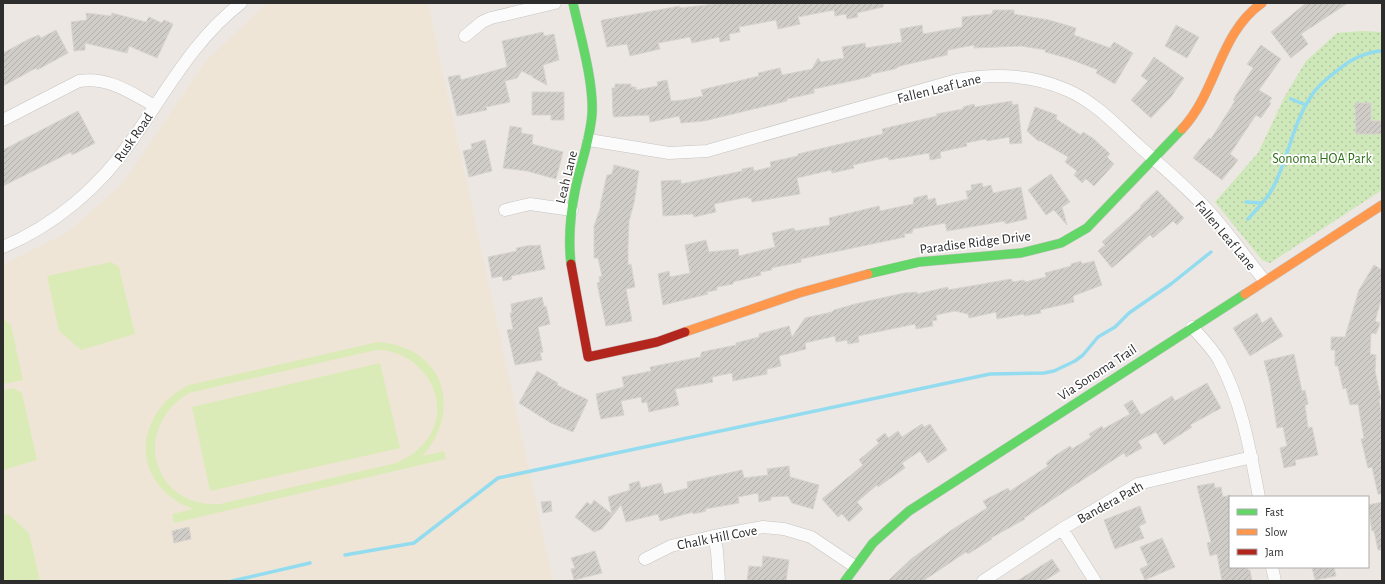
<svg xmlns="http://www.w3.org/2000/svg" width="1385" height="584" font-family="'Alegreya Sans',sans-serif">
<defs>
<pattern id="park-dots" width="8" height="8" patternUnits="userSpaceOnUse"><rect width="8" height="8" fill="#cfe8ba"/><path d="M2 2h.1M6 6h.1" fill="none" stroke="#b2c7a0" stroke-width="1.8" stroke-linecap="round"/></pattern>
<pattern id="building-hatch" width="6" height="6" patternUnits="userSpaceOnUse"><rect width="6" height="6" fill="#d0cdc9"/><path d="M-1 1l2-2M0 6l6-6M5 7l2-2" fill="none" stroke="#b3b0ad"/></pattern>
</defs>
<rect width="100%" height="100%" fill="#ece7e2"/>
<!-- education -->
<path fill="#efe5d6" d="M267 3H428L553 581H3V265L68 232 123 183 204 63Z"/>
<!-- park -->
<path fill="url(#park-dots)" d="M1362 31 1382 32V190L1270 263 1262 260 1215 202 1258 153 1285 96 1306 61 1337 33Z"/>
<!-- pitch -->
<path fill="#dbebb7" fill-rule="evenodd" d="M111 262 119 267 135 334 81 350 59 331 47 276Z
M3 318 11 325 23 380 3 384Z
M378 342C444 347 463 408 423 456L444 451 446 459 174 523 172 514 193 509C186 506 178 503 172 498 128 465 143 407 189 385ZM376 350C426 349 460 412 419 448 413 455 404 459 396 463L220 504C153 508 130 429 189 393Z
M380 363 400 448 210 491 192 407Z
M13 388 22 393 37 460 3 470V390Z
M8 514 29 533 40 581H3V515Z"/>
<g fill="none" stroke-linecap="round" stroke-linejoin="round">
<!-- stream -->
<path stroke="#93dcef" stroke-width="3.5" d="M1291 99 1306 105
M1246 202 1262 203
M1248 219C1255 211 1264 202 1270 193 1288 163 1291 127 1310 98 1317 86 1328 78 1338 70 1350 60 1366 52 1382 51
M345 555 414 543 498 478 990 374 1044 373 1054 371 1075 361 1083 355 1098 337 1115 327 1129 313 1171 284 1211 252
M232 581 310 563"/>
</g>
<!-- building -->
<path fill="url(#building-hatch)" stroke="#d7d3ce" d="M723 3H883V7L857 13 858 17 847 19 846 14 835 16 834 10 798 17 800 24 778 29 776 20 739 27 740 32 729 34 730 40 720 42 719 37 692 43 690 37 658 43 660 49 630 56 627 44 607 47 601 21 603 20 680 6V8Z
M1306 3H1348L1301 34 1308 44 1291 58 1271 32Z
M993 10H1014V14L1049 20 1076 28 1074 35 1110 48 1114 42 1133 53 1115 84 1096 73 1098 70 1067 58 1045 52 1046 50 1021 46 974 48V45L948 50 947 55 900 66 895 69 871 74V76L856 80 814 89V93L787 99V101L704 121 681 123 679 116 650 122 649 115 614 117 613 115 612 88H615V84H631V87H636V90L658 86 657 82 667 80 671 101 683 100 703 96 701 90 759 76 758 73 780 68 782 75 812 69 818 58 821 62 844 58 842 47 865 43 866 48 902 42 900 29 922 25 923 34 962 27V17L992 14Z
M86 13 111 16 112 13 146 22 149 17 162 23 164 20 173 24 157 58 129 46 127 53 85 43V50L74 51 71 22 87 20Z
M1176 25 1199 37 1187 58 1165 46Z
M56 30 68 53 37 70 36 68 3 86V53L29 39 39 35 41 38Z
M543 32 544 36 554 34 559 60 543 65 547 85 532 77V75H529L522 71 517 78 505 81 510 102 486 107 487 110 457 116 448 77 460 75 461 80 507 67 502 41Z
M1261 45 1281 59 1259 90 1272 98 1269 102 1271 103 1261 118 1256 115 1230 154 1238 160 1222 180 1193 158 1209 138 1211 139 1235 101 1233 100 1253 68 1247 64Z
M1154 57 1184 78 1171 97 1151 118 1131 100 1148 81 1141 76Z
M532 92H564V120H551V115H532Z
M1012 101V105L1018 104 1022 143 1010 144 1009 137 987 141 986 139 966 143 967 146 940 152 941 158 930 160 929 153 889 160 888 157 853 165 854 168 832 173 831 170 797 178 800 194 752 202 751 198 748 199V197L714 204 716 212 694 217 693 214 663 216 661 181 681 180V184L742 171V169L753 167 754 171 771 167 770 162 798 156V154L883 134 882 129 937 116 936 114 963 109V107L974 104 975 107Z
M1355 103H1371V121H1382V134H1356Z
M1035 107 1057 115 1056 119 1081 135 1083 132 1094 139 1110 154 1107 157 1114 164 1094 186 1086 179 1082 183 1074 175 1077 171 1065 162 1068 157 1041 141H1038L1027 131Z
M78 111 95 143 72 155 71 152 3 186V150Z
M510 126 522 128 521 133 533 135 532 144 563 152 556 179 527 171 503 168Z
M485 140 492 171 469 177 463 151 472 149 471 144Z
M614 165 639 171 634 203 629 221 628 246V265L631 264 635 287 626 289 632 321 606 326 597 283 600 282 599 277 602 276 598 258H594V226L601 206H600L607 175 612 174Z
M1051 174 1070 202 1062 207 1067 225 1054 210 1046 215 1028 190Z
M982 183 983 187 991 185 993 193 1021 187 1027 219 1005 224V221L947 231 945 223 913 229 912 233 904 234 905 237 801 259V262L771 268 772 270 760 272 761 275 733 282V284L717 287V290L707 292 708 294 663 305 658 274 669 271 670 277 690 273 685 245 706 240 709 252 738 249 739 256 775 247 772 233 794 228 795 231 830 225 829 218 879 206 880 211 913 204 914 198 927 195 928 200 935 198 937 206 968 199 966 191 972 190 971 185Z
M1157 190 1184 218 1177 225 1173 221 1153 238 1150 235 1112 268 1098 251 1105 245 1102 242 1141 207 1140 206Z
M532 245V246L540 245 545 269 511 276 512 279 503 281 502 276 492 278 488 257 517 251 516 248Z
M1081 261 1082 264 1094 261 1102 285 1073 296 1074 302 1040 310 1041 313 1024 316V314L997 319 996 312 969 318 968 314 955 311 936 315 937 320 932 321 933 326 916 329 915 324 858 336 859 342 848 344 847 340 836 342 835 336 805 343 806 349 779 356 781 366 767 369V374L733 381 732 373 712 377 713 382 675 389 679 405 649 412 647 402 642 403 641 397 621 401 624 415 601 419 599 411 596 394 624 387 622 377 651 371 650 367 700 357 702 352 736 345V343L759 337V334L789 326 792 337 805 318 832 312 834 310 855 304 904 293 917 292V294L948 287V290L1011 279 1013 282 1024 280 1025 282 1046 277 1045 273 1071 266V264Z
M1374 265 1382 270V297L1375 321 1380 323 1376 334 1371 333 1370 354 1376 355 1375 371 1381 399H1379L1382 418V494H1378L1372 467 1368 468 1361 439 1364 438 1358 404 1350 405 1346 388 1343 389 1338 366H1335V350H1331V337H1345L1359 290Z
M542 297 544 307 546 306 550 324 538 327 543 352 540 353 542 360 515 365 507 330 513 329 510 313H512L511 304Z
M1257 313 1262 323 1271 317 1283 336 1250 356 1233 328Z
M1294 354 1302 391 1305 390 1308 404 1305 405 1308 428 1312 427 1318 455 1295 460 1296 465 1284 468 1280 448 1287 446 1283 427 1277 428 1270 384 1264 361Z
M537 371 558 383 557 385 588 400 573 432 551 423 519 403Z
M1207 383 1221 408 1190 425 1192 427 1164 445 1156 432 1138 441 1142 448 1126 457 1124 453 1024 518 1025 519 991 538 992 539 968 554 966 552 923 581H888L911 559 953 529 987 508 983 501 1008 488 1010 491 1048 466 1046 463 1056 455 1070 446 1072 449 1091 437 1089 434 1102 426 1103 429 1130 414 1124 405 1132 400 1141 415 1172 396 1175 401Z
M922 424 924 427 930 424 947 450 928 463 920 451 902 463 905 468 878 487 877 485 857 502 863 509 849 522 842 514 838 517 822 499 863 465 859 460 879 443 876 440 885 433 888 438 898 431 902 437Z
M789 466 790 477 819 485 813 509 792 503 788 496 771 497V500L759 502 758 493 738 497 739 503 705 509 706 511 693 514V512L660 521 658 514 626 522 621 505 602 529 594 532 575 517 587 502 591 505 594 500 612 514 608 497 630 490 629 484 639 481 641 488 661 483 664 494 688 488 687 482 742 470 744 478 768 475 767 469Z
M1214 483 1215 488 1221 487 1223 497 1230 495V567H1247L1248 570H1250L1252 581H1222L1217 554 1210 556 1207 543 1211 542 1197 486Z
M551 501 552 511 543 513 541 502Z
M1382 502V550H1378L1374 531H1372L1368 505Z
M1140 506 1146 523 1139 526 1144 538 1115 549 1104 520Z
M189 527 191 539 174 543 172 531Z
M1162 538 1175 567 1145 580 1140 569 1148 565 1140 547Z
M595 551 602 573 574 580 571 569 575 568 571 558Z
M763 556 789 560 786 581H747L749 566 762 567Z
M1052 559 1060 571 1044 581H1017Z
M1312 567H1334L1336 576 1315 580Z"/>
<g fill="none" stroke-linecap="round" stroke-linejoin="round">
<!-- street casing -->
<g stroke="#c5c4c3" stroke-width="13">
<path id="street" d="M465 36 482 22 491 18 555 3
M3 120 79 81C108 76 131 93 155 106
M589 140 669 153 707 151 957 80C995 73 1031 74 1067 90 1095 102 1116 125 1138 145 1163 168 1191 190 1213 216 1231 237 1247 259 1264 280
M505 210 530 204 572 210
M3 247C55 225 100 187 132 140 166 92 194 39 241 3
M1192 327C1201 337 1212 348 1219 360 1242 402 1250 450 1259 497
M1062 529 1095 581
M714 536 717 551 719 581
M645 559 671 546 714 536 763 527 784 529 811 537 854 566
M1272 567 1275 581
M983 581 1062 529 1138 484 1252 457"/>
</g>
<!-- fast casing -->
<g stroke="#c5c4c3" stroke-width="10">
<path id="fast" d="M571 264C568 238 570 216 575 191 580 165 590 141 592 114 594 82 580 35 573 3
M868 274 919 262 1021 253 1061 243 1087 228 1182 129
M845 581 873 543 909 511 1245 294"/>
</g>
<!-- slow casing -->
<g stroke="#c5c4c3" stroke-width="10">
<path id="slow" d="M1182 129C1217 92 1219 33 1262 3
M1245 294 1382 205
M685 332 799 293 868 274"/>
</g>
<!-- jam casing -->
<g stroke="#c5c4c3" stroke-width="10">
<path id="jam" d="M571 264 588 357 657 342 685 332"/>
</g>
<!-- street -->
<use href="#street" stroke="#fcfbfb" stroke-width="12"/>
<!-- fast -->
<use href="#fast" stroke="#63d668" stroke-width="9"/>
<!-- slow -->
<use href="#slow" stroke="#ff974d" stroke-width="9"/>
<!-- jam -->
<use href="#jam" stroke="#b3261e" stroke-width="9"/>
</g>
<g text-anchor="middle" stroke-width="3.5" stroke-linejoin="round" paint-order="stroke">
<!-- street labels -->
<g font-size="14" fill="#2d2d2d" stroke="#fff">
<text transform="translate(939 88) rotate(-14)" y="5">Fallen Leaf Lane</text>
<text transform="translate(133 137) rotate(-55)" y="5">Rusk Road</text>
<text transform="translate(566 177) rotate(-76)" y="5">Leah Lane</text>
<text transform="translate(1226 235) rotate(50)" y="5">Fallen Leaf Lane</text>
<text transform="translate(975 242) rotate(-7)" y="5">Paradise Ridge Drive</text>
<text transform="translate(1097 372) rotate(-33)" y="5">Via Sonoma Trail</text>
<text transform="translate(1110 502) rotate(-29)" y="5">Bandera Path</text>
<text transform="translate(717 537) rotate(-11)" y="5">Chalk Hill Cove</text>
</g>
<!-- park labels -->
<g font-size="14" fill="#2d6f17" stroke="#fff">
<text x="1322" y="163">Sonoma HOA Park</text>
</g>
</g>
<!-- border -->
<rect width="1385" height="584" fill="none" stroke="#2d2d2d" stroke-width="8"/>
<!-- legend -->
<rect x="1229" y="496" width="140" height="72" fill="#ffffff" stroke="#ababab"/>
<rect x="1237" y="509" width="20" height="6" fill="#63d668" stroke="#ababab"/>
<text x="1265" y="516" font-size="12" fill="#2d2d2d">Fast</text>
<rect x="1237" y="529" width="20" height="6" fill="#ff974d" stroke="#ababab"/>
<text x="1265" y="536" font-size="12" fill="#2d2d2d">Slow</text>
<rect x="1237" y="549" width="20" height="6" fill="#b3261e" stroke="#ababab"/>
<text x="1265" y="556" font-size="12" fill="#2d2d2d">Jam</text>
</svg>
